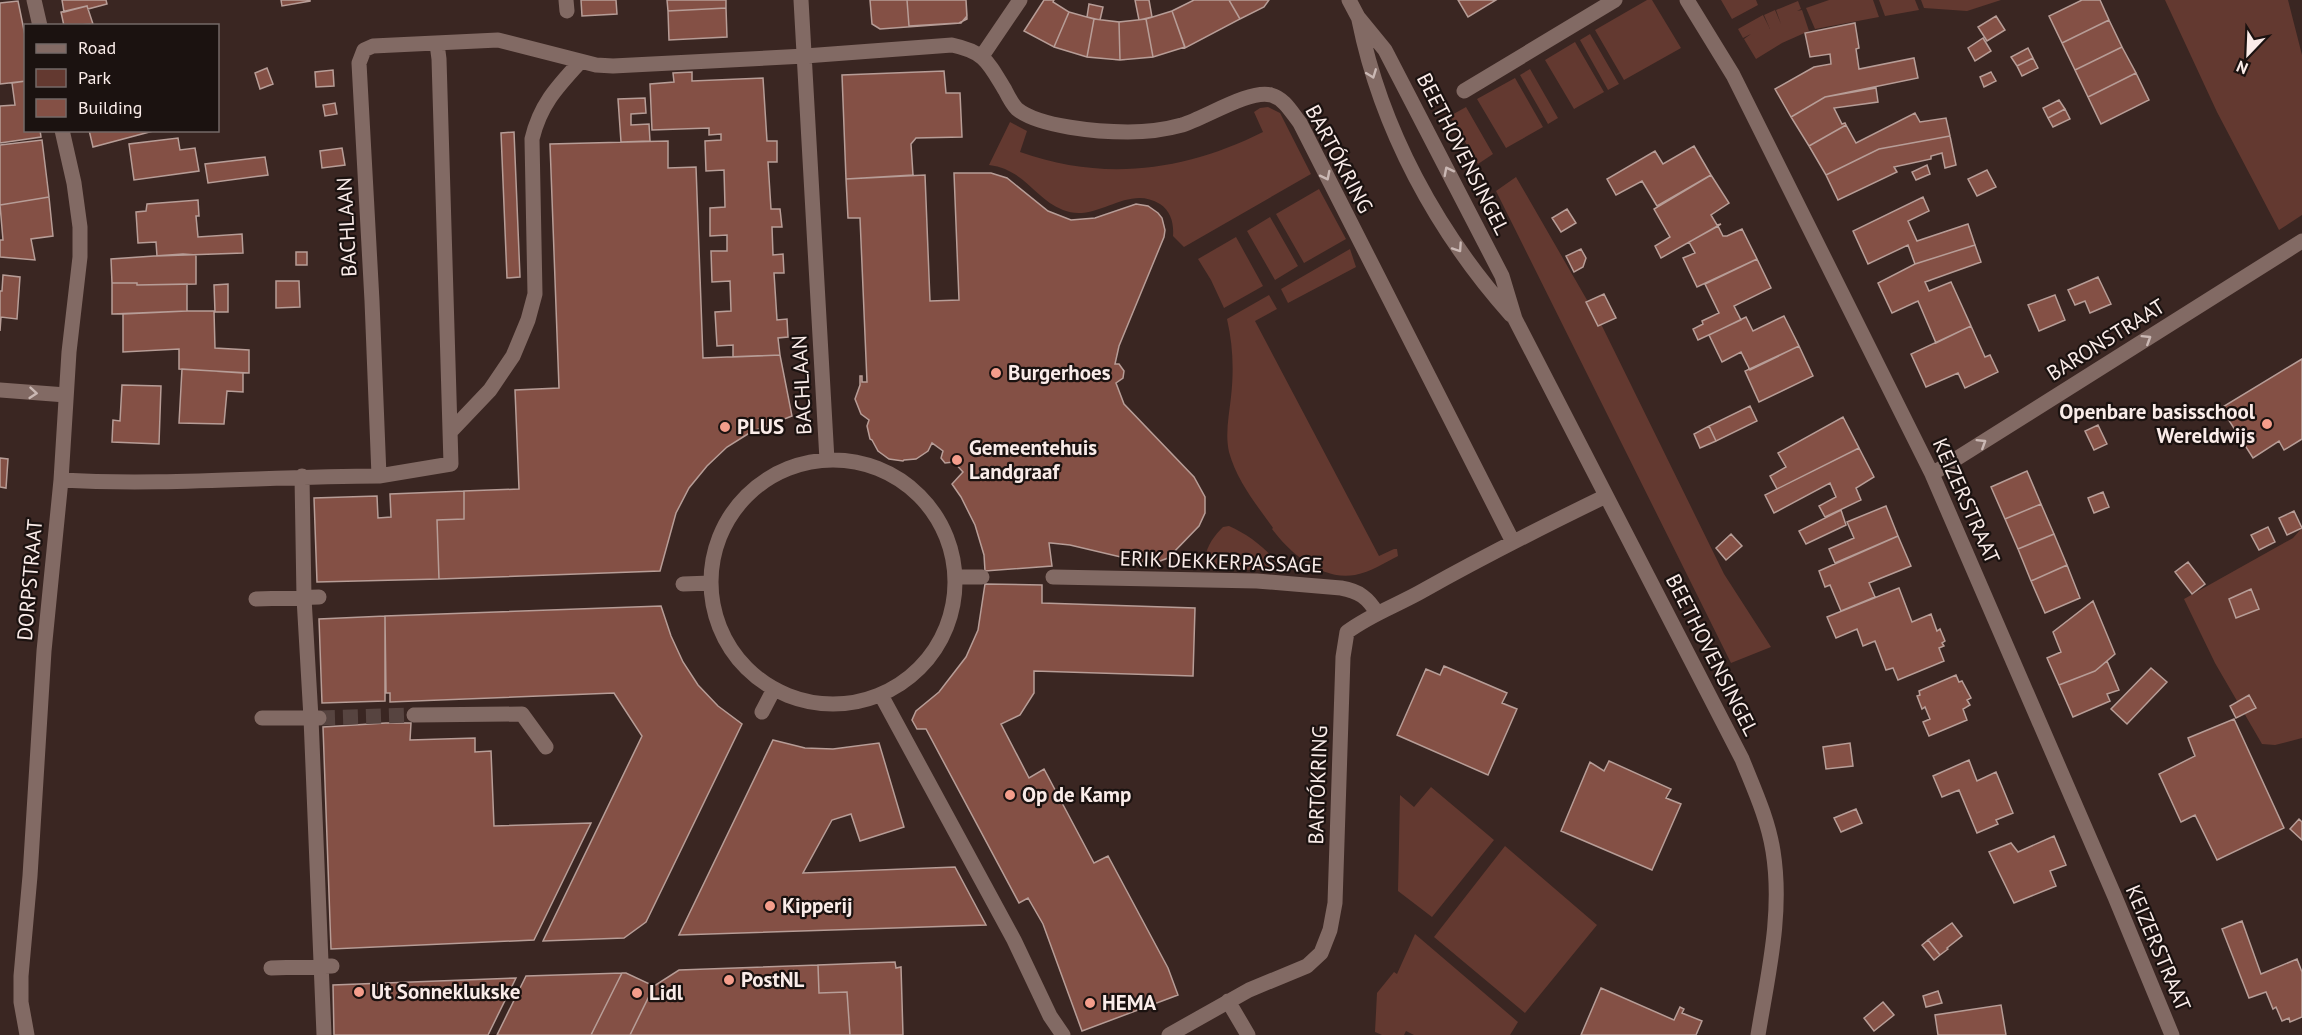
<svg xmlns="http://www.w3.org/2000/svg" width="2302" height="1035" font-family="'PT Sans',sans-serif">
<rect width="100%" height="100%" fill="#3a2622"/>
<!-- green -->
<path fill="#633930" d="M1647 0H1652L1681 48 1624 80 1595 30Z
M1721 0H1756L1758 5 1732 19Z
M1829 0H1873L1879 17 1815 29 1806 8Z
M1879 0H1915L1919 10 1885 16Z
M1921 0H2001L1967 11 1924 8Z
M2165 0H2288L2302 55V215L2279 230 2217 112Z
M1798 1 1801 9 1797 11 1802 10 1809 31 1782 43 1756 59 1744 39 1751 34 1743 38 1738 29 1763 15 1770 29 1764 15 1775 10 1781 24 1776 10Z
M1590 34 1619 84 1608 90 1580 40Z
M1575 42 1604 92 1574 109 1545 60Z
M1530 69 1558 118 1548 124 1520 75Z
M1515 78 1543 127 1506 148 1477 99Z
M1268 107 1280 113 1311 174 1184 247 1173 236C1174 224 1171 211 1160 204 1127 183 1097 224 1063 210 1035 199 1024 169 989 165L1010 122 1027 131 1020 152C1104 182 1185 171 1263 132L1254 112 1260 108Z
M1466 107 1493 154 1478 164 1450 116Z
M1516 177 1602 326 1724 574 1771 647 1731 663 1496 191Z
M1319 189 1346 239 1304 263 1276 214Z
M1270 217 1298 266 1275 280 1247 231Z
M1236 237 1263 286 1224 308 1211 280 1198 259Z
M1350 249 1356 267 1288 303 1281 289Z
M1269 295 1277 309 1255 321 1379 556 1394 549H1397L1398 556C1384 563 1371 572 1355 575 1322 581 1290 553 1272 529L1273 528C1256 504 1237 481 1229 452 1225 434 1229 415 1231 397 1234 370 1233 345 1227 319Z
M1229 526C1247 534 1265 547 1277 563L1276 570H1244L1207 564C1202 551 1214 536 1223 527Z
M2302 528V738L2275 745 2262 744 2215 663 2184 599 2293 538Z
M1431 787 1494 840 1432 917 1398 891 1400 795 1414 807Z
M1505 846 1597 925 1525 1013 1434 937Z
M1415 934 1518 1022 1510 1035H1414L1406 1031 1404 1035H1382L1375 1032 1377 993 1394 972 1397 974Z"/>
<!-- building -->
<path fill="#845045" stroke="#b79d97" stroke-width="1.5" d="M62 0H106L107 4 88 9 87 6 64 12Z
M281 0H310V1L282 6Z
M581 0H616L617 14 582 16Z
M667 0H726V8L668 11Z
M870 0H966L967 16 961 23 880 29 872 24Z
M907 0H966L967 19 959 23 909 26Z
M1044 0H1054L1053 2 1069 12 1054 47 1024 31Z
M1135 0H1149L1152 17 1139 20Z
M1194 0H1229L1240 19 1185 48 1172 11Z
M1229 0H1269L1264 7 1240 19Z
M1458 0H1496L1468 17Z
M2082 0H2100L2109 20 2062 43 2049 16Z
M18 1 26 40V81L0 84V3Z
M1089 4 1103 7 1100 20 1087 17Z
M87 6 93 24 64 26 61 12Z
M726 8 727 37 669 40 668 11Z
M1172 11 1185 47 1153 57 1146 19Z
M1069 12 1094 19 1087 57 1054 47Z
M1996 16 2005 30 1987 41 1978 27Z
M1094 19 1119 22 1120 60 1087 57Z
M1146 19 1153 57 1120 60 1119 22Z
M2109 20 2122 47 2075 70 2062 43Z
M1855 23 1859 48 1856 49 1859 69 1914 58 1918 78 1825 97 1791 117 1775 89 1814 67 1831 64 1830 54 1810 57 1805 33Z
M1983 38 1991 51 1975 61 1968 48Z
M2122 47 2136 73 2088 97 2075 70Z
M2028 48 2033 58 2017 66 2011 57Z
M2033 58 2038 68 2022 76 2017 66Z
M267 68 273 84 260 89 255 73Z
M333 70 334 86 316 87 315 72Z
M944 71 946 93H960L962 137 916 138 911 144 913 175 846 179 842 75Z
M692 72V81L763 78 767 141H777V162H768L771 209H780L782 227H772L773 255 783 254 784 273H774L777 320 787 319 788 337 778 338 780 355 733 357V345L717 346 715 312 731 311 730 281 712 282 711 251H727V235L710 236V208L725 207 724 170 706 171 705 141 721 140V134L709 135V128L652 130 650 84 674 82 673 73Z
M1991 72 1996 81 1984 87 1980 77Z
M2136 73 2149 100 2101 124 2088 97Z
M26 81V130H40L41 137 0 143V106L15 105 12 83Z
M1876 88 1878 102 1834 108 1842 124 1845 123 1846 125 1809 146 1791 117 1825 97Z
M645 98 646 113 631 114V125L649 124 650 141 621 142 618 99Z
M2059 100 2065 109 2048 118 2043 108Z
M335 103 337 114 325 116 323 105Z
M2065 109 2070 119 2053 127 2048 118Z
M1915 113 1920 122 1946 118 1950 136 1879 149 1826 175 1809 146 1846 125 1856 143Z
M89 130H157L93 147Z
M514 132 520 277 507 278 501 133Z
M1950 136 1956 165 1945 168 1942 153 1931 156V159L1894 167 1897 172 1838 200 1826 175 1879 149Z
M178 138 180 150 195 148 199 171 134 180 129 144Z
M42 140 49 197 0 205V145Z
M668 141V168L696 167 703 358 780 355 792 416 751 432 727 447 707 466 689 488 676 513 660 571 439 579 437 520 464 519V491L519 489 515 390 559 388 550 144Z
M1694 146 1711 175 1657 206 1642 181 1616 195 1607 179 1655 151 1663 164Z
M342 148 345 165 322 168 320 151Z
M265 157 268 175 208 183 205 164Z
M1927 165 1930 174 1916 180 1912 172Z
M1987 170 1996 187 1977 196 1968 179Z
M954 173H991L1007 178 1048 211 1071 220 1095 218 1136 204 1148 206 1158 213 1162 218 1165 230 1164 237 1119 346 1115 364H1119L1124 371 1123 378 1116 383 1124 404 1194 477 1205 497V513L1199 526 1168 558 1155 563 1142 562 1070 545 1051 543H1049L1052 566 985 571 984 555 975 525 961 497 952 484 963 472 954 462 945 463 941 458 943 451 932 443 928 451 916 459 904 460 903 461 889 459 878 451 872 440 870 439 867 426 869 420 861 414 855 399 860 385V376H862V382H867L860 218H848L846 179 925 175 930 301 959 300Z
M1711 175 1729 203 1711 215 1717 225 1721 224 1661 258 1655 246 1670 237 1654 209Z
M49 197 53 236 31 239 35 260 0 257V240H3L0 205Z
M1923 197 1929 211 1908 221 1917 241 1968 224 1975 245 1915 264 1908 245 1868 264 1853 231Z
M198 200 199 216H196L198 237 242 234 243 253 157 256 156 242 138 243 136 212 146 211 147 204Z
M1567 209 1576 223 1561 232 1552 218Z
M1718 226 1723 236H1727L1742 229 1757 259 1697 287 1683 258 1695 253 1689 242Z
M1975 245 1981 262 1925 282 1929 291 1951 282 1971 326 1936 343 1918 301 1892 313 1878 283 1915 264Z
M1581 249 1586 258 1583 267 1574 272 1566 256Z
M296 252H307V265H296Z
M183 254 196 255V284L137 285V283H112L111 259Z
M1757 259 1771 288 1734 306 1741 320 1698 340 1693 329 1703 324 1702 321 1719 313 1705 284Z
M3 275 20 277 17 319 1 317 0 331V291H2Z
M2098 277 2111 304 2090 313 2085 301 2075 305 2068 290Z
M276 281H299L300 307 276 308Z
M112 283H137V285L187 284V311L112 314Z
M228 284V312H215L214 285Z
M1604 294 1616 318 1598 326 1586 302Z
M2055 295 2065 320 2039 331 2028 305Z
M187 311H214L215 348 249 350V373L179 369V349L123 352V314Z
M1784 316 1799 346 1750 370 1741 352 1722 362 1709 335 1746 317 1753 331Z
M1971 326 1985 357 1990 355 1998 372 1965 388 1958 373 1926 387 1911 354Z
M1799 346 1813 376 1759 402 1745 371Z
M2302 359V439L2284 450 2279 441 2253 458 2221 408Z
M182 369 243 373V392L227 391 224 424 179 423Z
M122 385 161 386 159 444 112 442 113 420 120 421Z
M1750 406 1757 421 1716 441 1709 426Z
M1843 417 1859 448 1777 489 1770 476 1786 467 1778 453Z
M2098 425 2107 444 2094 450 2085 431Z
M1709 426 1716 441 1700 448 1694 434Z
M1859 448 1874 477 1856 488 1861 500 1825 517 1819 506 1836 497 1830 483 1774 513 1765 495Z
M0 458 8 459 6 488 0 487Z
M2027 471 2041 504 2005 519 1991 487Z
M464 491V519L437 520 439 579 317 582 314 498 377 496 378 518 391 517 390 494Z
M2103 492 2109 507 2094 513 2088 498Z
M2041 504 2054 534 2018 549 2005 519Z
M1886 506 1898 536 1835 563 1829 549 1854 538 1847 522Z
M1841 510 1846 525 1806 544 1799 531Z
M2294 511 2302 528 2287 535 2279 518Z
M2268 527 2275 542 2259 550 2251 535Z
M1731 534 1742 546 1726 560 1716 548Z
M2054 534 2067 565 2031 581 2018 549Z
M1898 536 1911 566 1869 583 1875 597 1841 611 1830 585 1825 587 1819 571Z
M2188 562 2205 584 2192 594 2175 572Z
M2067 565 2080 598 2045 613 2031 581Z
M985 584 1042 585V603L1195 608 1193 676 1034 671V693L1020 715 1001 724 1029 778 1044 769 1094 863 1108 856 1168 968 1178 995 1082 1031 1043 924 1028 898 1019 903 926 729H917L912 720 916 711 939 692 966 657 978 630Z
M1899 588 1912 622 1931 614 1937 631 1940 629 1945 641 1942 643 1944 646 1939 648 1944 661 1898 680 1893 668 1886 670 1875 641 1863 646 1857 629 1836 638 1827 617Z
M2251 589 2259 609 2236 618 2229 599Z
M2093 601 2115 654 2095 671 2059 685 2047 658 2061 652 2053 632Z
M661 606 671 636 683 662 698 685 718 706 742 724 646 922 624 938 543 941 642 736 614 693 390 702V693H386L385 616Z
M385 616V701L322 703 319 619Z
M2107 661 2119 690 2107 694 2110 701 2073 717 2059 685 2095 671Z
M1444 666 1507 693 1502 703 1517 709 1488 775 1397 735 1426 669 1440 675Z
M2151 668 2167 682 2127 724 2111 709Z
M1956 675 1959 682 1962 681 1971 698 1967 700 1970 705 1963 709 1967 720 1929 736 1923 722 1930 719 1925 707 1922 709 1917 696 1920 695 1919 691Z
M2249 695 2256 708 2236 718 2230 706Z
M2234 719 2284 828 2217 860 2195 815 2181 822 2159 774 2195 756 2188 738Z
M386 723H411L410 740 475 738V752L491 751 494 826 591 823 534 940 331 949 323 727Z
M773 740 805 748 833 749 879 743 904 827 860 841 851 814 832 820 803 873 955 867 986 925 679 935Z
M1850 743 1853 766 1826 769 1823 747Z
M1969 760 1977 781 1996 772 2013 813 1996 820 1998 824 1977 833 1959 790 1942 797 1933 776Z
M1609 761 1671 789 1666 798 1681 804 1652 870 1561 831 1590 762 1604 771Z
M1856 809 1862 823 1841 832 1834 818Z
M2299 819 2302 822V840L2290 829Z
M2054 836 2066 865 2050 871 2056 886 2014 903 1989 852 2011 843 2018 852Z
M2242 921 2261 974 2297 959 2302 972V1017L2290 1022 2289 1018 2282 1021 2276 1007 2273 1009 2266 992 2249 998 2222 929Z
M1952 923 1962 936 1947 948 1948 949 1940 955 1928 940Z
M1928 940 1940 955 1934 960 1922 945Z
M895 962 896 968 901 967 903 1035H850L847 992 819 993 818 965Z
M818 965 819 993 847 992 850 1035H630L654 986 679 970Z
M622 973 591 1035H497L526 976Z
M622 973H626L654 986 630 1035H591Z
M516 978 488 1035H334L333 985Z
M1601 988 1674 1020 1680 1007 1684 1009 1682 1013 1702 1021 1696 1035H1581Z
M1938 991 1942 1003 1926 1007 1923 996Z
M1883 1002 1894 1015 1874 1031 1864 1018Z
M2001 1005 2006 1035H1938L1935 1015Z"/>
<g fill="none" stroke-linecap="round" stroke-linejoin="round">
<!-- minor-tunnel -->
<path stroke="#574440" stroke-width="15" stroke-dasharray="15 8" stroke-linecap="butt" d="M320 718 414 715"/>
<!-- minor -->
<path stroke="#826a64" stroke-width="15" d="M34 0 40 26
M566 0 567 11
M801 0 827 460
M1349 0 1358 17 1385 50 1502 276 1515 319 1742 759C1754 789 1768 819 1773 851 1783 913 1768 974 1758 1035
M1687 0 1733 75 1932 474 2115 897 2172 1035
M1359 20C1381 129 1437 232 1511 315
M982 56 1020 0
M1464 91 1615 0
M0 390 66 395
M451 431 490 390 513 356 528 320 535 294 532 139C540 105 557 87 580 62
M711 582a122 122 0 1 1 244 0a122 122 0 1 1-244 0Z
M1932 474 2302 241
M302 476 304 598 311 718 324 1035
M379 476 451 464 439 59 437 44
M61 480C166 486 273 476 379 476L372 301 359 63 364 50 373 46 498 40 596 65 613 66 805 56 952 45C985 52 988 62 1005 90 1008 96 1012 104 1017 109 1039 127 1099 132 1128 132 1146 132 1164 130 1182 125 1205 118 1250 89 1271 95 1284 98 1292 113 1300 123L1513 542
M956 577H982
M1053 577 1257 581 1341 588C1359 591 1368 598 1377 613
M683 584 711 583
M256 599 319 597
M881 695 1014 940 1050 1016 1063 1035
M762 712 774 689
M414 715 522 714 546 747
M262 718H319
M271 968 332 966
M1228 1001 1248 1035
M27 1035 21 1002V976L30 876 44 651 61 480 69 352 80 257V227L74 183 62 130
M1169 1035 1249 990 1307 966 1321 953 1330 930 1335 903 1343 657 1347 632C1371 614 1398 605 1424 590 1483 557 1544 526 1606 496"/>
</g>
<!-- one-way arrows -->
<defs><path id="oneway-chevron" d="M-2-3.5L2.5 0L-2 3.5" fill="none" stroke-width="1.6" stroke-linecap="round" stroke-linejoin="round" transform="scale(1.5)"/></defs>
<g stroke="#cab8b4">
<use href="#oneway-chevron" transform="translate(1372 74) rotate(69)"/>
<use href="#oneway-chevron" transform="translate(1448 171) rotate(-117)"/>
<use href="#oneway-chevron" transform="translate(1326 176) rotate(63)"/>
<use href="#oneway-chevron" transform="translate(1458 248) rotate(56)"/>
<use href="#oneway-chevron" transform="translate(2147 339) rotate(-32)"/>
<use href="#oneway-chevron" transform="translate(33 393) rotate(5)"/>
<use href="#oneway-chevron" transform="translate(1982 443) rotate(-32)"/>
</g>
<!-- markers -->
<g fill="#f49d8b" stroke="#1b1210" stroke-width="2">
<circle cx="996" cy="373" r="6"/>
<circle cx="2267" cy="424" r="6"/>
<circle cx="725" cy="427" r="6"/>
<circle cx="957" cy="460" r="6"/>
<circle cx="1010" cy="795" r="6"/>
<circle cx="770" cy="906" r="6"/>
<circle cx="729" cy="980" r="6"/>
<circle cx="359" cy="992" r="6"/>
<circle cx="637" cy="993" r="6"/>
<circle cx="1090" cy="1003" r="6"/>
</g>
<g text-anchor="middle" stroke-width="4.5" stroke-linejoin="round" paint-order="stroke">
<!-- street labels -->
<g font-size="21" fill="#faece9" stroke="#1b1210">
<text transform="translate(1463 154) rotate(63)" y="7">BEETHOVENSINGEL</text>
<text transform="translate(1339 159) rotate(62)" y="7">BARTÓKRING</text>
<text transform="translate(347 227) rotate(-93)" y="7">BACHLAAN</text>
<text transform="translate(2106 340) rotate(-32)" y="7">BARONSTRAAT</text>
<text transform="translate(802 385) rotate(-93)" y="7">BACHLAAN</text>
<text transform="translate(1966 501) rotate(66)" y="7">KEIZERSTRAAT</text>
<text transform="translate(1221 562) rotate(2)" y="7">ERIK DEKKERPASSAGE</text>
<text transform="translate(30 580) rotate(-85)" y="7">DORPSTRAAT</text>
<text transform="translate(1712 655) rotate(63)" y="7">BEETHOVENSINGEL</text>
<text transform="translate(1318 785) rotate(-88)" y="7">BARTÓKRING</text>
<text transform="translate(2158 948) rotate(67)" y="7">KEIZERSTRAAT</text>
</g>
<!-- poi labels -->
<g font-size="21" font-weight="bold" fill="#faece9" stroke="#1b1210" text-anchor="start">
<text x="1008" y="380">Burgerhoes</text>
<text x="2255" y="419" text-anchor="end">Openbare basisschool<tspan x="2255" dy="24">Wereldwijs</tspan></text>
<text x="737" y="434">PLUS</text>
<text x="969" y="455">Gemeentehuis<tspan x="969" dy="24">Landgraaf</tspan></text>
<text x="1022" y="802">Op de Kamp</text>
<text x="782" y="913">Kipperij</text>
<text x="741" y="987">PostNL</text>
<text x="371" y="999">Ut Sonneklukske</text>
<text x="649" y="1000">Lidl</text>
<text x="1102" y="1010">HEMA</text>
</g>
</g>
<!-- legend -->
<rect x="24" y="24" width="195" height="108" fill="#1b1210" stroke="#746967" stroke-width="1.5"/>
<rect x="36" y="44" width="30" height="9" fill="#826a64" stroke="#746967" stroke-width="1.5"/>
<text x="78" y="54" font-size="18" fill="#faece9">Road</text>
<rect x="36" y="69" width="30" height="18" fill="#633930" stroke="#746967" stroke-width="1.5"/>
<text x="78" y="84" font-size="18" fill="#faece9">Park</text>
<rect x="36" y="99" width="30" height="18" fill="#845045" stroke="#746967" stroke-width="1.5"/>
<text x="78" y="114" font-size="18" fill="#faece9">Building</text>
<!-- north arrow -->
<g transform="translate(2248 54) rotate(203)" stroke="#1b1210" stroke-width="4.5" paint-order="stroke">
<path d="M0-4.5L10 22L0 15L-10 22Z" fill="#faece9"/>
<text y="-9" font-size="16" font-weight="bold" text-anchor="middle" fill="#faece9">N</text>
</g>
</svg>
